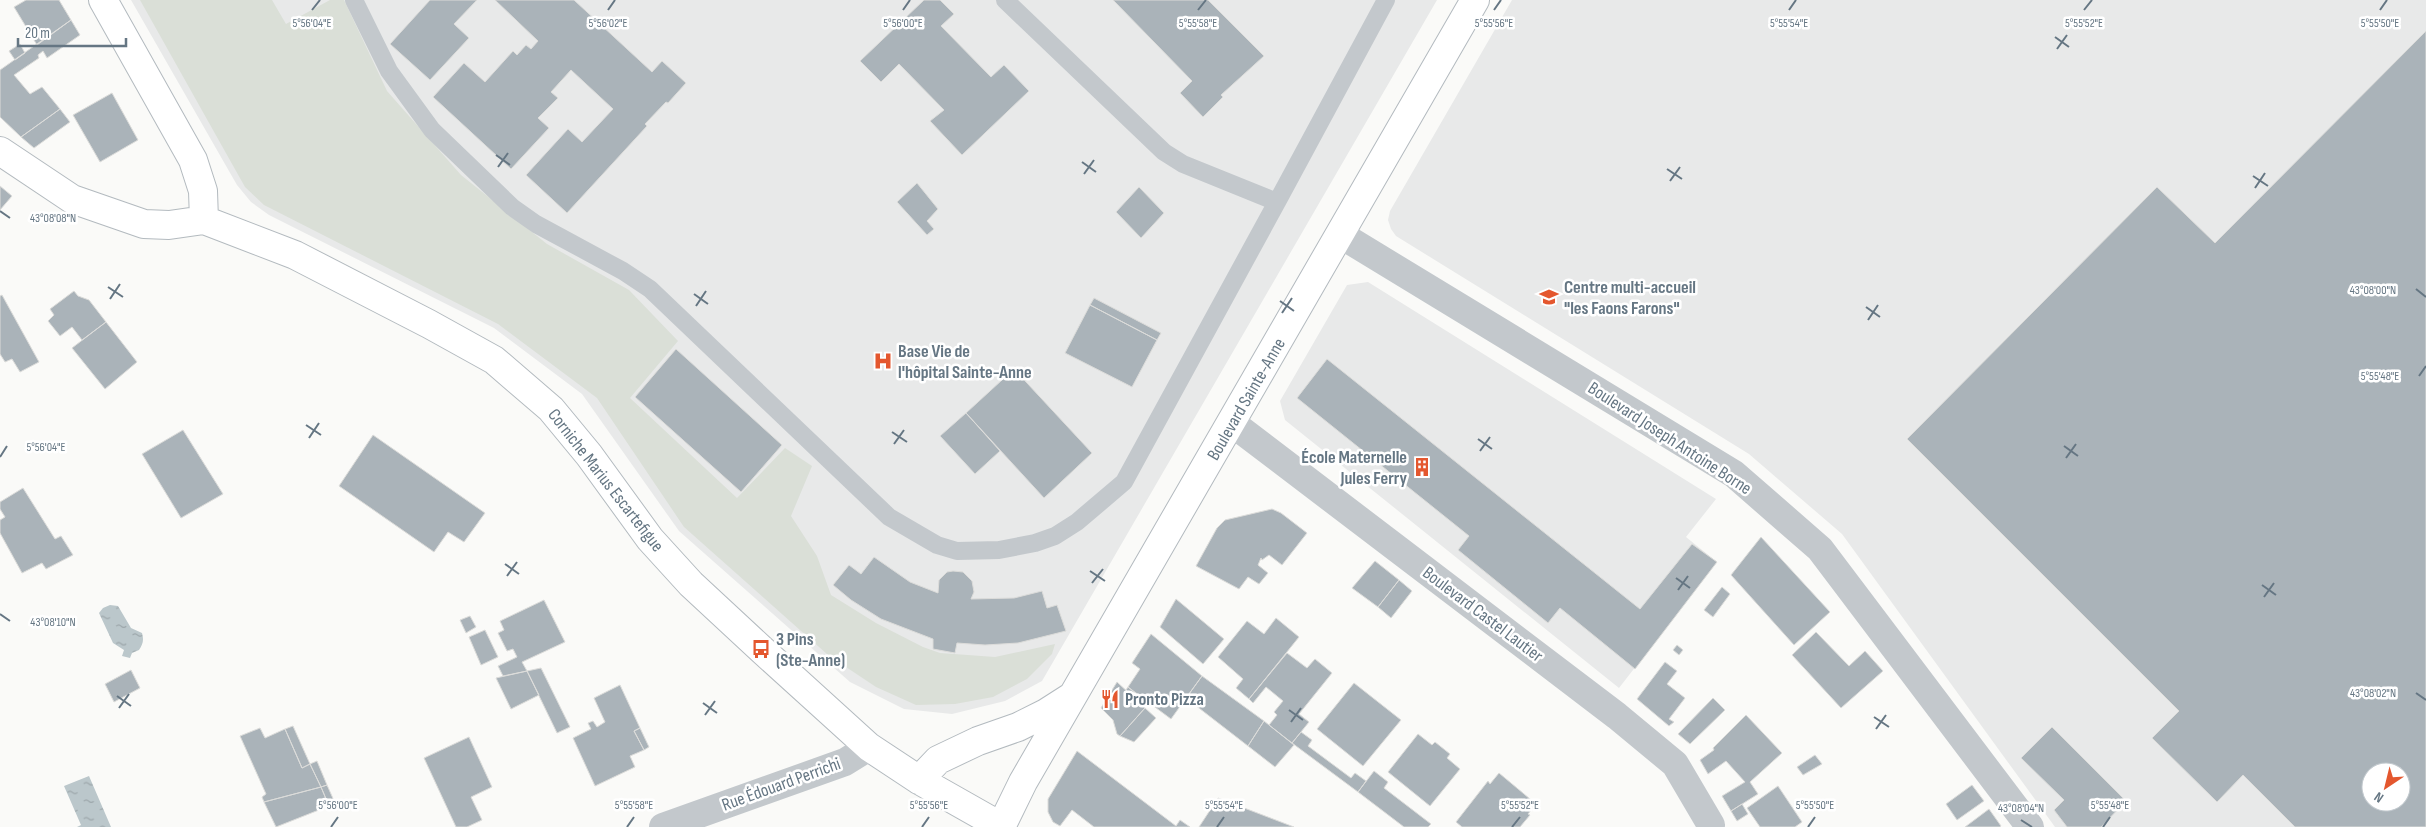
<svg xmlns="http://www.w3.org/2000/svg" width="2426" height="827" font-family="'Sofia Sans Condensed',sans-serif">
<defs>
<pattern id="water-ripples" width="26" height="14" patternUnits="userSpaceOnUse" patternTransform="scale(1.25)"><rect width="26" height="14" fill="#bbc7cb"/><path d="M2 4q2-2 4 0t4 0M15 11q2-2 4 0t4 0" fill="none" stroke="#9ca6aa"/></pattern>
</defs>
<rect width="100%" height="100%" fill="#fafaf8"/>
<!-- built -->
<path fill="#e8e9e9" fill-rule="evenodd" d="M131 0H1437L1042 681 1005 701 952 714 904 709 850 682 679 531 582 394 494 328 269 215 251 202 237 185Z
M1512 0H2426V827H2055L1842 534 1749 454 1396 236 1391 229 1388 220 1390 211ZM2371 772H2401V802H2371Z
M1368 282 1716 499 1686 537 1717 562 1619 688 1285 420 1280 401 1347 285Z"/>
<!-- green -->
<path fill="#dadfd7" d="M140 0H272L286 24 330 0H344L387 91 461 175 547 244 629 290 678 341 630 398 737 498 785 448 812 466 791 516 817 556 831 595 876 623 923 647 940 653 995 657 1055 644 1052 654 1027 679 993 697 955 704 916 705 876 687 828 655 684 527 597 398 498 324 264 205 245 187Z"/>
<!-- water -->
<path fill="url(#water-ripples)" d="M110 605 118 606 131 628 142 633C144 640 143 644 139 650L132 653 130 658 122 656 124 650 113 643 99 613 103 608Z
M89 776 111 827H77L81 825 64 786Z"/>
<!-- building -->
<path fill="#aab3b9" stroke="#dcdcda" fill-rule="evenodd" d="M26 0H59L71 20 37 45 14 7Z
M430 0H477L454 24 469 38 430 80 390 44Z
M495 0H574L652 72 662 61 686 83 668 103 666 102 645 124 647 126 567 213 526 175 568 129 582 142 613 109 571 70 551 92 558 98 538 118 549 128 511 169 433 97 464 63 485 82 513 51 517 55 526 45 531 49 538 41Z
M924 0H940L954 14 941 26 991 77 1004 65 1029 91 962 155 930 121 944 110 899 64 881 82 860 61Z
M1113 0H1208L1264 56 1221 95 1223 97 1203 117 1180 93 1192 81Z
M71 20 80 35 47 58 43 51 38 55 39 58 14 75 30 94 42 87 60 109 21 137 0 117V70Z
M2426 31V827H2295L2243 775 2217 802 2152 738 2179 711 1907 439 2157 187 2215 243ZM2371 772H2401V802H2371Z
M20 44 25 53 15 60 9 51Z
M112 93 138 140 100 162 73 115Z
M60 109 70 122 34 148 21 137Z
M917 183 938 209 927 221 934 229 927 235 897 202Z
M0 186 12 196 0 210Z
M1139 187 1164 213 1141 238 1116 212Z
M74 291 78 296 89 300 106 322 82 340 72 327 60 336 48 321 54 315 50 309Z
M2 295 39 362 20 372 12 359 5 362 0 354V296Z
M1094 298 1161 333 1157 340 1090 305Z
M1090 305 1157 340 1132 387 1065 353Z
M106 322 137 362 105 389 72 348Z
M676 349 782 445 741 492 635 397Z
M1327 359 1640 609 1692 544 1717 562 1635 669 1560 608 1548 623 1458 550 1469 536 1297 398Z
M1014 369 1092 453 1044 498 966 413Z
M966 413 1000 451 975 474 940 436Z
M183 430 223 494 181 518 142 454Z
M373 435 485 513 464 542 448 532 434 552 339 486Z
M23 488 55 539 61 536 73 555 46 569 42 563 22 573 0 533V520L5 517 0 509V502Z
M1272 509 1281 513 1307 533 1282 565 1269 555 1262 560 1261 558 1258 565 1268 573 1259 584 1248 577 1239 589 1196 566 1217 528 1225 520Z
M1761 537 1830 612 1794 645 1731 575Z
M874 557 910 582 938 593 939 580 947 572 953 571 963 572 972 581 974 592 971 599 1014 598 1042 591 1047 608 1057 605 1066 631 1018 643 985 645 957 643 955 653 933 649V639L881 619 851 600 833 585 849 565 861 574Z
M1375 561 1399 580 1378 607 1352 588Z
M1399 580 1412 591 1391 618 1378 607Z
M1722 587 1730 594 1713 617 1704 610Z
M1176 599 1224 639 1203 664 1160 627Z
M544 600 565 642 522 662 527 671 503 676 498 666 517 657 513 649 507 651 498 633 504 630 500 621Z
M470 616 476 627 466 633 460 620Z
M1276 618 1299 637 1249 699 1236 688 1243 679 1218 657 1247 621 1264 634Z
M485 630 498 657 481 665 469 637Z
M1816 632 1849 666 1865 651 1883 671 1841 708 1792 655Z
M1151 634 1202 676 1171 719 1128 687 1140 669 1132 663Z
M1677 645 1683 650 1679 655 1673 650Z
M1287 653 1307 668 1315 659 1332 673 1299 714 1309 722 1292 743 1269 725 1277 715 1274 712 1283 701 1266 687 1253 703 1249 699Z
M1665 662 1677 671 1667 684 1685 698 1669 719 1674 722 1669 726 1637 699Z
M541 668 570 727 557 733 527 671Z
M131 670 140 688 114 702 105 684Z
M527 671 539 695 511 709 496 678Z
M1202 676 1264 721 1248 746 1186 698Z
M1117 682 1145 708 1120 736 1117 734 1113 720 1101 708Z
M1354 683 1401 720 1363 766 1317 729Z
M620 685 640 728 634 731 644 750 630 756 635 767 595 786 573 738 591 729 588 723 593 721 597 727 605 722 594 698Z
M1128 687 1134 692 1132 696 1126 690Z
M1713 698 1725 710 1690 744 1678 734Z
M1145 708 1156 718 1134 742 1120 736Z
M1746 715 1782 753 1750 782 1758 794 1731 811 1722 796 1745 782 1726 761 1708 774 1700 760 1714 750 1713 748Z
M1264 721 1294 745 1275 767 1248 746Z
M293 726 310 764 302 768 285 729Z
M2052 727 2126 801 2101 827H2067L2054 810 2064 800 2021 758Z
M260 728 265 738 285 729 302 768 310 764 321 787 264 802 262 797 266 794 240 736Z
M640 728 649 747 644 750 634 731Z
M1301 732 1312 740 1308 746 1351 778 1355 773 1366 781 1358 792 1292 743Z
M1418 734 1432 745 1435 742 1450 754 1447 758 1460 769 1430 806 1388 772Z
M469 737 492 787 471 797 482 820 467 827H456L424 758Z
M1077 751 1176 826 1180 820 1190 827H1094L1072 810 1060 826 1053 822 1048 812V799Z
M1815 755 1822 764 1803 775 1797 767Z
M317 761 327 785 321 787 310 764Z
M1374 771 1388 782 1384 788 1431 824 1428 827H1404L1358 792Z
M1499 773 1536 804 1528 814 1530 815 1520 827H1462L1456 822 1488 781 1490 784Z
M327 785 335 803 329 806 321 787Z
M1972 785 1984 801 1957 820 1946 804Z
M1778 786 1802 822 1795 827H1760L1747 808Z
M321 787 329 806 276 827 264 802Z
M1218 798 1294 827H1199Z
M1742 804 1748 814 1737 821 1731 811Z
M1989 809 2001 826 2000 827H1965Z"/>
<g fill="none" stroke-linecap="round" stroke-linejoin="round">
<!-- secondary casing -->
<g stroke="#b3babf" stroke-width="30">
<path id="secondary" d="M103 0 193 160 203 191 204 220
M0 151 72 199 144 224 169 225 204 220 295 255 429 324 494 360 551 409 589 455 650 539 691 584 761 649 869 747 919 780 1002 827
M919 780 938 760 978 741 1018 727 1046 713 1071 697
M1001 827 1023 782 1475 0"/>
</g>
<!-- lane -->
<path stroke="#c3c8cc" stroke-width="18" d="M354 0 389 71 432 130 512 207 536 224 623 271 650 289 889 517 937 545 957 551 999 550 1035 543 1055 536 1077 522 1124 482 1277 202 1183 164 1164 152 1005 0
M1277 202 1386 0"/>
<!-- street -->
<path stroke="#c3c8cc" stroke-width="28" d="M1341 235 1734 474 1820 549 2030 827
M1232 423 1617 716 1675 764 1711 825
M663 827 845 762 869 747"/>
<!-- secondary -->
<use href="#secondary" stroke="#fff" stroke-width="28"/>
</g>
<!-- ticks -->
<path fill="none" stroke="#657683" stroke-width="2" d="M312 10 320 0M608 10 615 0M903 10 910 0M1198 10 1206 0M1494 10 1501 0M1789 10 1796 0M2084 10 2092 0M2380 10 2387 0M2055 37 2069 47M2057 49 2067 35M496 155 510 165M1082 162 1096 172M498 167 508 153M1667 169 1682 179M1084 174 1094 160M2253 176 2268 186M1670 181 1680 167M2255 188 2265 173M0 211 10 218M108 287 123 297M2416 289 2426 297M694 294 708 304M110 299 120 284M1280 301 1294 311M696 306 706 291M1866 307 1880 317M1282 313 1292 298M1868 320 1878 305M2419 376 2426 366M306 425 321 435M892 432 907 442M309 438 319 423M1478 439 1492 449M894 444 904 430M2064 446 2078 456M1480 451 1490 437M0 457 7 446M2066 458 2076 444M505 564 519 574M1090 571 1105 581M507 576 517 562M1676 578 1690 588M1092 583 1103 569M2262 585 2276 595M1678 590 1688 576M2264 597 2274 583M0 614 10 621M2416 693 2426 700M117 696 131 706M703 703 717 713M119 708 129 694M1289 710 1303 720M705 715 715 701M1874 717 1889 727M1291 722 1301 708M1876 729 1886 715M2021 820 2032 827M331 827 338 817M627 827 634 817M922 827 929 817M1217 827 1224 817M1512 827 1520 817M1808 827 1815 817M2103 827 2110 817"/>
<!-- icons -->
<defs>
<g id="school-bare" transform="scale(1.5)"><path d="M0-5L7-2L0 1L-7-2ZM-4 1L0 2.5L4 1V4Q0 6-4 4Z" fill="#e4572e" stroke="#fff" stroke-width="2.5" paint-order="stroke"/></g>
<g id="hospital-bare" transform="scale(1.5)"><path d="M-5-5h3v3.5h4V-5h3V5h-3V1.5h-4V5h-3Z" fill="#e4572e" stroke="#fff" stroke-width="2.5" paint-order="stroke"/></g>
<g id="building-bare" transform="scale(1.5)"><path d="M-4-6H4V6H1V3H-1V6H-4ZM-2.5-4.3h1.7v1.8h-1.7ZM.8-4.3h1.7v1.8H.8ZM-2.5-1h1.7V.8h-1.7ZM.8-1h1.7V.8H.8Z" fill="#e4572e" stroke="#fff" stroke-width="2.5" paint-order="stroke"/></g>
<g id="bus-bare" transform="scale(1.5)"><path d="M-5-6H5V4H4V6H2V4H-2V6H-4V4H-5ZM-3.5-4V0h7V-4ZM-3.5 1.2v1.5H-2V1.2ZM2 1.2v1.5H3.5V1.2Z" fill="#e4572e" stroke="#fff" stroke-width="2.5" paint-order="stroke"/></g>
<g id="restaurant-bare" transform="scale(1.5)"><path d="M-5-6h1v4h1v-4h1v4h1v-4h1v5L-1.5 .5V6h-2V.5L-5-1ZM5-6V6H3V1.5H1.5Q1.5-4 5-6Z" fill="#e4572e" stroke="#fff" stroke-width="2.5" paint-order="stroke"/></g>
</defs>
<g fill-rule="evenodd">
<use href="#school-bare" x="1549" y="297"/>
<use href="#hospital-bare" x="883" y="361"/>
<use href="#building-bare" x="1422" y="467"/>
<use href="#bus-bare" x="761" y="649"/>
<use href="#restaurant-bare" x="1110" y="699"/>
</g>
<g text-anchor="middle" stroke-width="5" stroke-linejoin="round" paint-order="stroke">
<!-- poi labels -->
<g font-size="18" font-weight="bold" fill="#657683" stroke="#fff" text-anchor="start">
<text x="1564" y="293">Centre multi-accueil<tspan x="1564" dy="21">"les Faons Farons"</tspan></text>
<text x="898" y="357">Base Vie de<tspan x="898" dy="21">l'hôpital Sainte-Anne</tspan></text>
<text x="1407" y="463" text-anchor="end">École Maternelle<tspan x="1407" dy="21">Jules Ferry</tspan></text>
<text x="776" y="645">3 Pins<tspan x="776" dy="21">(Ste-Anne)</tspan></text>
<text x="1125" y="705">Pronto Pizza</text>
</g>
<!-- street labels -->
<g font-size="18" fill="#657683" stroke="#fff">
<text transform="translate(1246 399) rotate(-60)" y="6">Boulevard Sainte-Anne</text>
<text transform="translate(1670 438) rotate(33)" y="6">Boulevard Joseph Antoine Borne</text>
<text transform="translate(606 480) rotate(52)" y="6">Corniche Marius Escartefigue</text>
<text transform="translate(1483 614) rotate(37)" y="6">Boulevard Castel Lautier</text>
<text transform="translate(781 784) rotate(-20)" y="6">Rue Édouard Perrichi</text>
</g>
</g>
<g font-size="12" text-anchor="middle" fill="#657683" stroke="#fff" stroke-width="5" stroke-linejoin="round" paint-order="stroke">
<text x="312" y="27">5°56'04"E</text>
<text x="608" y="27">5°56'02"E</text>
<text x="903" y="27">5°56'00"E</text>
<text x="1198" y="27">5°55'58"E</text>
<text x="1494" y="27">5°55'56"E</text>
<text x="1789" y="27">5°55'54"E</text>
<text x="2084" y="27">5°55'52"E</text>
<text x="2380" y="27">5°55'50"E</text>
<text x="53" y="222">43°08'08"N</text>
<text x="2373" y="294">43°08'00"N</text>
<text x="2380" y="380">5°55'48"E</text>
<text x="46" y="451">5°56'04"E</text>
<text x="53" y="626">43°08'10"N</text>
<text x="2373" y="697">43°08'02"N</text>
<text x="338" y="809">5°56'00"E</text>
<text x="634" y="809">5°55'58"E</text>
<text x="929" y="809">5°55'56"E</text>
<text x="1224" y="809">5°55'54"E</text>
<text x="1520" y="809">5°55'52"E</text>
<text x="1815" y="809">5°55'50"E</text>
<text x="2110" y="809">5°55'48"E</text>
<text x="2021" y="812">43°08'04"N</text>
</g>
<!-- north arrow -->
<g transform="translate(2386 787) rotate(215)"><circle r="24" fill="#ffffff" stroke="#c1c8cd"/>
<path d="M0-4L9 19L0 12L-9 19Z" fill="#e4572e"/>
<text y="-8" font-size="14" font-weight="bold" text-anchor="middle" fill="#657683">N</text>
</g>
<!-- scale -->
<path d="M18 38v8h108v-8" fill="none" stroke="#657683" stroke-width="2.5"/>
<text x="25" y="38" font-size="15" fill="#657683" stroke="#ffffff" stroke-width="4" paint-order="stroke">20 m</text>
</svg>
